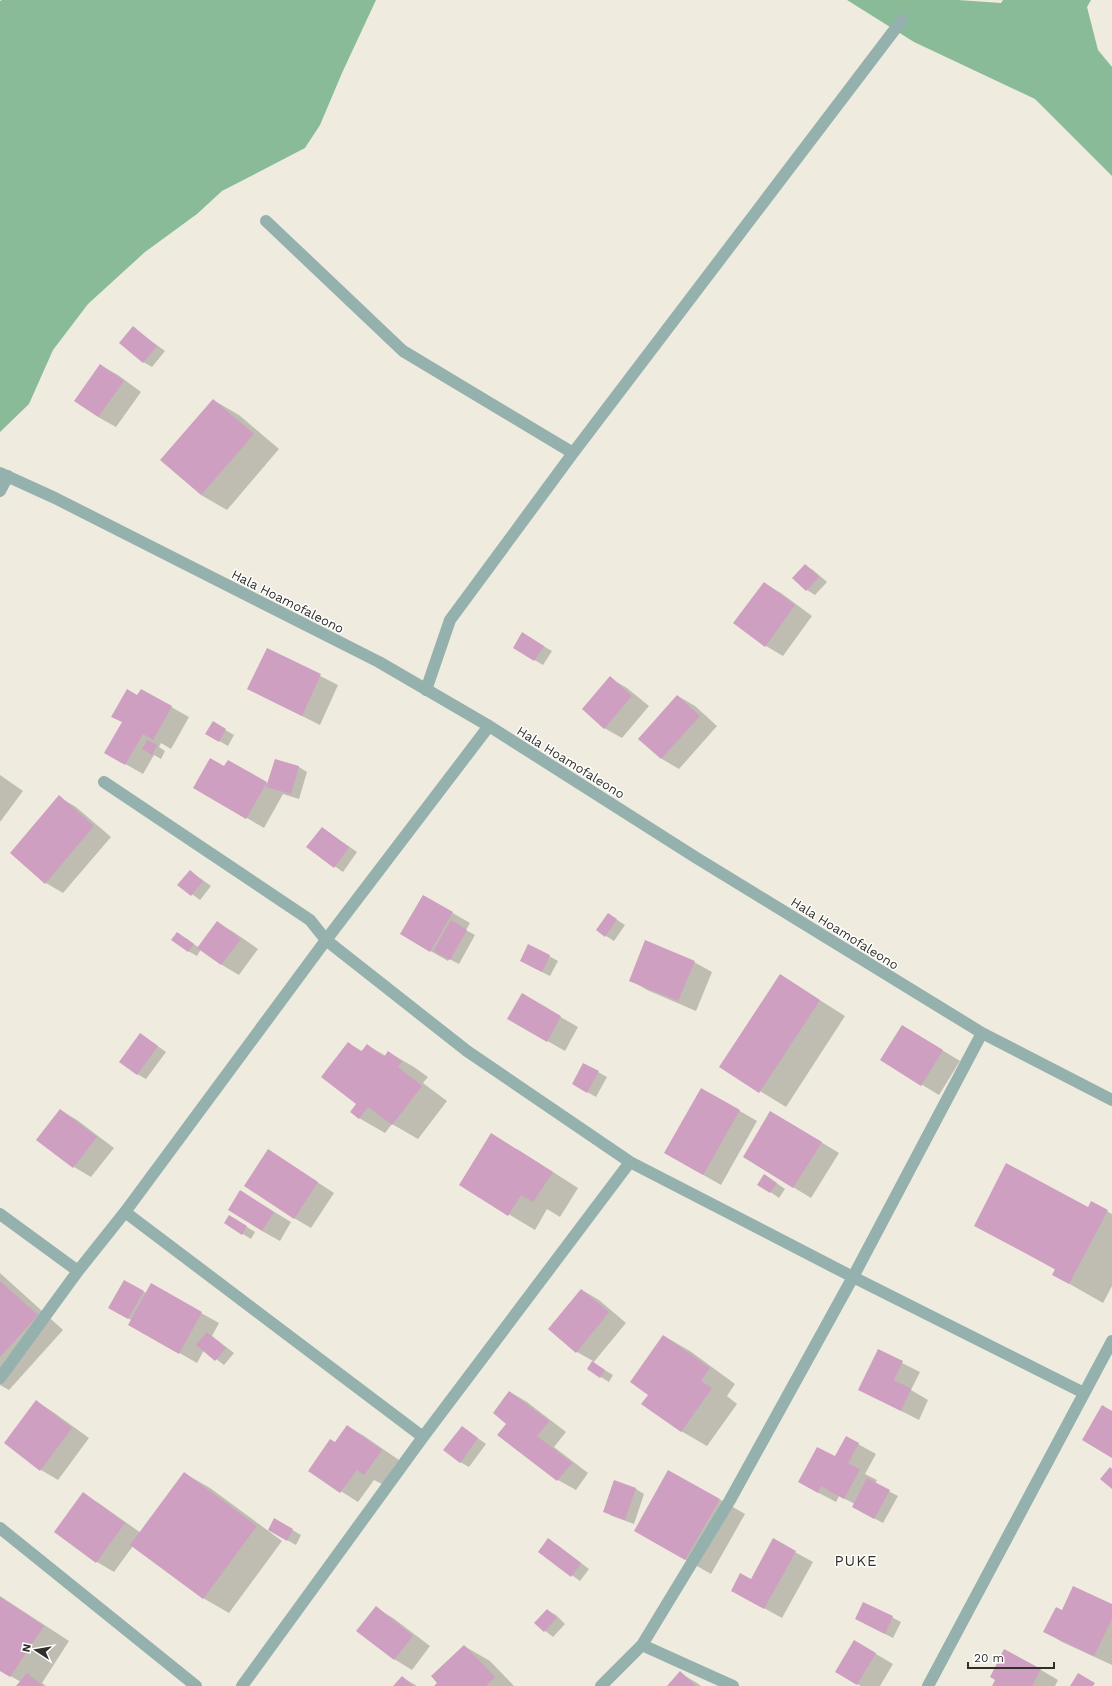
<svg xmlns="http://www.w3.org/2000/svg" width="1112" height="1686" font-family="'Work Sans',sans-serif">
<rect width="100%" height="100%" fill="#efecdf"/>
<!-- forest -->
<path fill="#8abb99" d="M2 0H376L342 73 320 125 305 148 222 191 197 214 145 252 88 304 53 350 29 404 0 432V1Z
M847 0H958L1001 3 1003 0H1091L1087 7 1098 50 1112 67V176L1035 99 914 42Z"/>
<!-- shadow -->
<path fill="#0003" d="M133 328 165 351 152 367 143 362Z
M100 365 118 375 141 392 116 427 98 417Z
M213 400 239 415 279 449 227 510 201 495Z
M805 565 813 570 827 582 815 595 807 590Z
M764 583 781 593 812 616 783 656 766 646 735 623Z
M523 634 552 651 543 665 514 648Z
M267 649 338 685 320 725 248 689Z
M610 678 627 688 649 706 622 738 604 728Z
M141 690 189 717 171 749 161 743 159 747 165 751 161 759 154 755 143 774 106 753Z
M678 696 695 706 717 726 679 769 662 759 639 738Z
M213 723 234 735 228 746 207 734Z
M275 760 299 767 307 772 299 799 283 794 264 828 195 788 224 767 228 761 268 784Z
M0 775 23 791 0 822Z
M59 797 76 807 111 837 63 893 46 883Z
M322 828 357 852 343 872 307 847Z
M190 871 211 886 200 900 179 885Z
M423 896 470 923 466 930 475 935 459 964 449 959 448 961 401 934Z
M608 914 625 925 614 941 606 936Z
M217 922 235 933 258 949 239 975 222 965 201 949 197 956 188 951 186 938 199 948Z
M549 956 558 961 550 976 530 966Z
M694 962 712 972 696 1011 647 990 630 980Z
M780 975 845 1016 786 1107 721 1067Z
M522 995 578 1027 565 1051 509 1019Z
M141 1034 166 1052 146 1079 137 1074Z
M919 1036 960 1061 939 1095 881 1060Z
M348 1043 362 1051 367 1045 386 1056 388 1052 414 1067 428 1077 423 1083 447 1101 418 1139 392 1124 385 1133 359 1118Z
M598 1072 607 1077 596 1097 582 1089Z
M702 1089 757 1121 721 1185 665 1153Z
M60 1110 77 1120 114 1148 91 1177 74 1167 37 1139Z
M788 1122 839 1153 811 1198 744 1157Z
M517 1149 578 1188 560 1217 547 1209 535 1230 460 1185Z
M285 1161 334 1193 311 1228 294 1218Z
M765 1175 785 1189 779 1198 759 1184Z
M258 1202 291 1222 280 1241 262 1231Z
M1092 1203 1112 1214V1286L1103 1303 1054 1275 1056 1270 975 1225 1089 1208Z
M229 1216 255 1232 251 1239 225 1223Z
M0 1273 63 1330 9 1390 0 1385Z
M124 1281 146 1293 151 1285 219 1323 212 1336 234 1353 224 1365 204 1350 197 1363 129 1324 131 1320 109 1307Z
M582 1290 599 1300 626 1323 593 1363 613 1375 609 1382 588 1369 593 1361 577 1352Z
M664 1336 690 1351 735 1384 727 1396 737 1404 707 1446 681 1431 649 1395Z
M878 1351 920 1372 911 1390 928 1400 919 1420 860 1390Z
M510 1392 527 1402 566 1432 554 1447 588 1473 576 1490 558 1480 499 1435 507 1424Z
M36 1401 53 1412 89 1438 58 1480 41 1470Z
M347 1426 364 1436 399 1460 382 1484 374 1480 358 1502 309 1471 335 1443Z
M462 1427 486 1444 469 1467 460 1462Z
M858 1444 876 1454 865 1474 877 1480 875 1484 898 1496 883 1523 853 1507 855 1504 839 1496 836 1502 817 1492 836 1458Z
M184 1473 210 1488 282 1541 229 1613 203 1598 133 1546 114 1572 97 1562 55 1532 83 1494 100 1504 141 1533Z
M614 1481 636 1489 644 1494 634 1524 612 1516 604 1511Z
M719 1499 745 1514 711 1574 635 1531Z
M275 1520 301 1535 296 1545 269 1530Z
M773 1540 813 1562 782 1618 749 1600 752 1580Z
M556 1544 589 1569 580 1581 539 1552Z
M0 1596 69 1641 42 1683 46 1686H18L21 1682 0 1670Z
M864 1603 901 1622 893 1638 865 1624Z
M1112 1605V1665L1062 1642 1045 1632 1062 1611Z
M376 1608 393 1618 430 1646 412 1670 394 1659Z
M547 1610 556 1615 565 1624 553 1637 535 1623Z
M854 1641 893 1664 880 1686H861L837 1672Z
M464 1646 490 1661 514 1686H435Z
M1041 1670 1058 1680 1055 1686H993Z
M680 1673 697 1683 701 1686H668Z
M402 1677 417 1686H394Z"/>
<!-- building -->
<path fill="#cf9fc1" d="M133 326 157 346 143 363 119 343Z
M100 364 124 381 98 417 74 401Z
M213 399 254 434 201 495 160 460Z
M805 564 819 577 806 591 792 578Z
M764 582 795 605 765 647 733 623Z
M522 632 544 646 534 661 513 648Z
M267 648 321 674 302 716 247 689Z
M610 676 632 696 604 729 582 709Z
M127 689 137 695 141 689 172 706 153 740 143 734 125 765 104 753 122 722 111 717Z
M677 695 700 716 661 759 638 739Z
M213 721 226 729 219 742 205 734Z
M147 740 157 745 152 755 142 749Z
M210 758 224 766 228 760 267 782 246 819 193 788Z
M275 759 299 766 291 794 266 787Z
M59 795 94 826 45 884 10 853Z
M322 827 349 847 334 868 306 847Z
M190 870 203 881 191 896 177 885Z
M423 895 453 912 430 952 400 934Z
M608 913 617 919 605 937 596 930Z
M451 920 467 930 450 960 433 951Z
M217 921 241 939 221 965 197 948Z
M177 932 194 944 188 952 171 940Z
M645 940 695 961 678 1001 629 981Z
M528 944 550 955 542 972 520 961Z
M780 974 820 1000 759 1093 719 1067Z
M522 993 561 1016 547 1042 507 1019Z
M902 1025 943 1050 921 1086 880 1060Z
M140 1033 158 1046 137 1075 119 1062Z
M348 1042 361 1052 367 1044 384 1057 388 1051 402 1061 398 1067 422 1086 392 1125 368 1107 359 1119 350 1112 356 1104 321 1077Z
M583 1063 599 1071 587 1093 572 1084Z
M701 1088 740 1110 703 1175 664 1153Z
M60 1109 97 1137 73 1168 36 1140Z
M770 1111 822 1142 793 1188 743 1157Z
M491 1133 553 1172 533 1202 521 1195 508 1216 459 1185Z
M268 1149 318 1182 294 1219 244 1186Z
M1006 1163 1088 1207 1091 1201 1108 1210 1069 1284 1052 1275 1055 1269 974 1226Z
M764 1174 777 1183 770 1193 757 1185Z
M240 1190 274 1212 262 1231 228 1210Z
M229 1215 247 1226 242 1235 224 1223Z
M124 1280 144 1291 128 1319 108 1308Z
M0 1281 38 1315 0 1357Z
M151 1283 202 1312 179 1354 128 1325Z
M581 1289 609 1312 576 1353 548 1329Z
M207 1332 226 1348 215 1361 196 1345Z
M663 1335 710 1368 701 1381 712 1388 681 1432 641 1404 648 1395 630 1382Z
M878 1349 903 1361 894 1380 911 1389 901 1411 858 1390Z
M592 1361 605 1370 600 1378 587 1369Z
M509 1391 549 1421 537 1436 572 1463 557 1481 497 1435 506 1424 493 1413Z
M36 1400 72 1428 40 1471 4 1443Z
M1102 1405 1112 1411V1458L1082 1440Z
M347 1425 382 1450 364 1475 357 1470 340 1493 308 1471 330 1439 335 1442Z
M462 1426 478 1438 460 1463 443 1450Z
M846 1436 859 1443 848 1463 860 1469 844 1499 821 1486 818 1493 798 1482 817 1447 835 1456Z
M1110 1467 1112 1469V1489L1100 1479Z
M668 1470 720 1499 685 1560 634 1531Z
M184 1472 257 1526 203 1599 130 1545Z
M867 1478 890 1490 874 1519 852 1507Z
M614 1480 636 1488 625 1520 603 1512Z
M83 1492 125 1523 96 1563 54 1532Z
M274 1518 293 1529 287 1541 268 1530Z
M548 1538 581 1563 571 1577 538 1552Z
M773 1538 796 1551 764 1609 731 1591 740 1573 751 1579Z
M1073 1586 1112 1604V1619L1094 1656 1043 1632 1056 1607 1062 1610Z
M0 1597 44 1626 10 1677 0 1671Z
M863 1602 893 1616 885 1634 855 1619Z
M376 1606 413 1636 394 1660 356 1631Z
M547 1609 557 1618 544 1632 534 1623Z
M854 1640 876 1653 857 1685 835 1672Z
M464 1645 495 1677 486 1686H434L437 1683 431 1676Z
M1004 1649 1041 1669 1032 1686H992L995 1680 990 1677Z
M680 1671 696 1686H667Z
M27 1673 43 1686H16Z
M1078 1673 1095 1683 1093 1686H1070Z
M402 1676 413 1686H393Z"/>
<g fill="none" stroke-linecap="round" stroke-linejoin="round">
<!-- minor -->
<path stroke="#94b1ae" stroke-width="12" d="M266 221 403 351 573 453
M0 473 55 498 379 662 489 726 695 857 982 1033 1112 1100
M0 491 8 476
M426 690 450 620 573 453 902 20
M104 782 310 920 326 940 489 726
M125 1212 423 1437
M0 1214 78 1271
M0 1378 78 1271 125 1212 326 940 467 1051 630 1162 853 1277 1084 1393
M0 1528 196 1686
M642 1645 733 1686
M242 1686 423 1437 630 1162
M601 1686 642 1645 730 1500 853 1277 982 1033
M928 1686 1112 1341"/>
</g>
<g text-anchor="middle" stroke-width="3" stroke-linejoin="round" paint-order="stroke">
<!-- street labels -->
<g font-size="13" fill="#312f2b" stroke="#fff">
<text transform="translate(288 601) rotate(27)" y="5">Hala Hoamofaleono</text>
<text transform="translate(571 762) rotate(32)" y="5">Hala Hoamofaleono</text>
<text transform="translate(845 933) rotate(32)" y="5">Hala Hoamofaleono</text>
</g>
<!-- quarter labels -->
<g font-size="15" letter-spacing="1" fill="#353329" stroke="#fff">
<text x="856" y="1566">PUKE</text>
</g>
</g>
<!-- north arrow -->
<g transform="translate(36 1650) rotate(282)" stroke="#ffffff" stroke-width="3" paint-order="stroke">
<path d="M0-3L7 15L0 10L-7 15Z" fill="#312f2b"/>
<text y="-6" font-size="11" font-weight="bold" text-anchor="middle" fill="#312f2b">N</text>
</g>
<!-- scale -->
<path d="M968 1662v6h86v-6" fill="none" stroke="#312f2b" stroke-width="2"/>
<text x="974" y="1662" font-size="12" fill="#312f2b" stroke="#ffffff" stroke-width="3" paint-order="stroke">20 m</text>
</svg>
